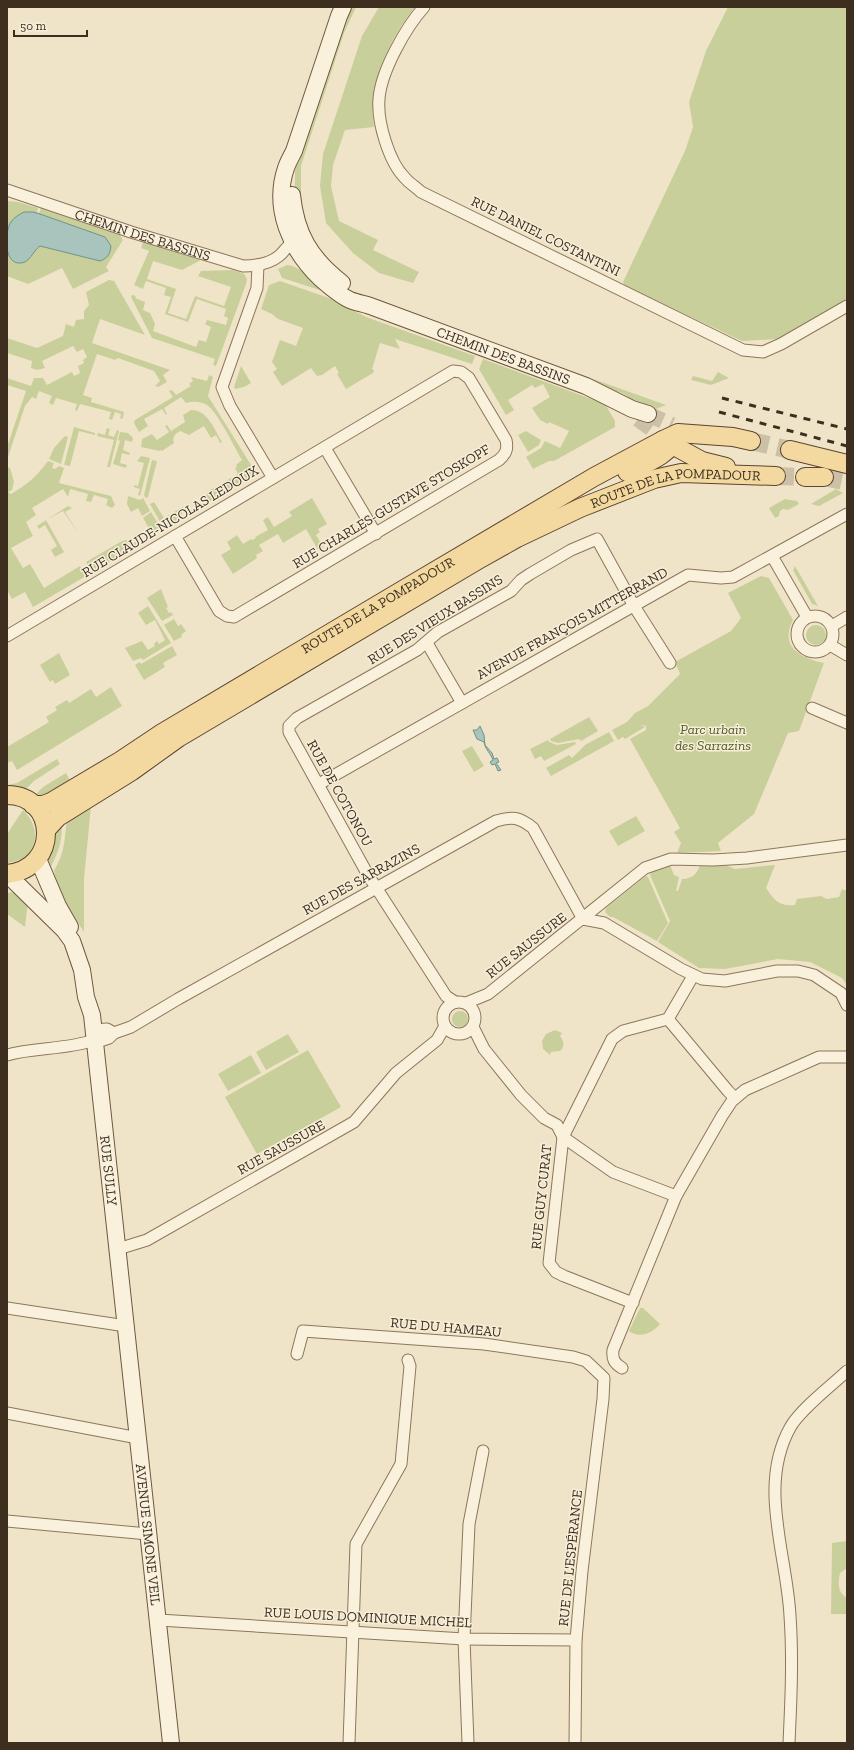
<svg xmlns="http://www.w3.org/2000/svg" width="854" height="1750" font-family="'Zilla Slab',serif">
<rect width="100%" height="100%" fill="#f0e4c8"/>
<!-- green -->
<path fill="#c9cf9b" d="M352 7H356L344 33 301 166V202L295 192V169L331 59Z
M379 7H415C389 40 367 84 374 127L345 130 333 165 331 186 339 221 378 240 373 250 419 272 413 283 379 273 353 253 326 223 320 186 323 154 362 36Z
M728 7H847V299L778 339 742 341 625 286 623 282 685 151 693 127 689 102 706 51Z
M7 201 18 202 38 208 37 212 39 213 41 208 120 235 123 240 106 267 109 271 73 289 62 268 28 284 7 276Z
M143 242 201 260 182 270 153 261 147 279 176 289 168 313 186 319 195 296 224 306 231 287 198 276 201 271 233 270 244 274 247 279 246 284 216 366 213 365 215 359 152 338 131 297 132 295 136 296 135 298 145 302 143 310 150 313 155 324 153 331 196 347 199 340 206 342 211 327 205 324 207 320 226 325 228 318 224 316 226 309 197 299 188 322 165 314 171 297 164 295 166 288 146 281 143 289 134 285 149 251 141 248Z
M287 265C301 266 310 280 320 290L282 278 278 269Z
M109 280 114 281 145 335 100 319 92 343 170 370 163 375 167 382 158 387 155 386 160 381 154 371 118 358 115 360 97 354 83 395 92 398 91 402 124 412 123 418 120 419 121 414 115 412 112 420 109 419 111 412 80 404 77 411 75 410 77 404 56 398 53 405 49 403 52 396 39 391 36 399 32 397 25 406 7 460V447L26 391 7 385V378L31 386 34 378H43L47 385 72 372 74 376 80 373 78 366 84 363 83 360 87 357 83 349 77 352 73 346 42 361 45 368 37 370 31 368 32 361 7 353V338L37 348 63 336 66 324 74 327 76 320 84 319V311L89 305 86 292Z
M280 281 329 298 366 317 475 356 472 364 395 339 400 349 380 343 372 369 374 370 373 373 346 389 337 374 339 373 335 366 322 375 317 376 311 368 282 386 273 372 277 369 272 362 280 340 296 346 303 328 278 319 272 314 261 309 269 285Z
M406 312 666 405 649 412 624 394Z
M483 359 605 404 615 421V427L554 461H549L533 469 526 457 541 448 545 441 560 448 569 431 549 422 548 424 540 420 532 408 550 397 543 384 535 388 532 385 508 400 514 410 506 415 479 369Z
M241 366 251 383 244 387 235 389 234 387Z
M718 372 729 378 711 385 691 380 693 376 712 381Z
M209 375 213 377 208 396 256 473 186 516 188 510H191L205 501 207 492 238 474 235 468 237 467 236 465 242 460C235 448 217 411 207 405 200 401 193 401 186 403L181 397 164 408 167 414 166 415 162 409 144 419 148 426 139 432 134 423 135 420 173 397 169 391 172 390 176 395 191 386 189 384 193 381 191 377 207 381Z
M191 410C208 410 214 429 222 442L220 443 216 435 211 438 204 426 189 435 180 431C175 434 172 437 174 443L162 451 160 450V451L141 447 142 439 152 434 157 440 169 432 165 426 167 425 171 431 185 422 183 415Z
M74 427 95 433V435L79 431 70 466 64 465Z
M107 428 110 429 108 435 114 437 117 430 119 431 110 467H107L114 440 97 436 98 433 105 435Z
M526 431 541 440 539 445 528 452 518 435Z
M120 432 128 433 133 438 132 442 125 440 123 450 130 453 129 455 122 453 120 463 127 465 126 468 113 464 120 441 118 440Z
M65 436 68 437 61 464 49 459 54 448Z
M141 456 150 458 140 496 138 495 140 489 134 487V485L138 486 144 463 137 461Z
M152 460 157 461 148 497 146 498 144 495Z
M48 461 54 463 52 468 55 469 59 466 64 468 59 483 111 496 115 505 112 508 106 505 108 499 94 495 91 502 86 501 88 494 70 489 68 497 63 489 32 508 36 515 26 522 33 536 11 548 23 568 30 564 44 588 80 566 86 576 33 607 25 592 12 599 7 590V467L10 468 14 482 12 490 8 492 11 494C27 485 38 475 48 461Z
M836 489 843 493 819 506 811 504Z
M128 496 140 500 143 498 150 511 142 516 138 508 131 512 127 504Z
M312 498 327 524 318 529 320 532 316 535 323 547 318 550 306 529 283 543 278 534 259 545 263 551 256 555 257 558 233 574 221 555 231 549 227 542 237 535 243 544 251 539 252 540 256 538 255 537 268 530 263 520 268 517 274 527 292 516 289 512Z
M785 499 797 501 799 504 788 510 783 509 780 511 779 516 775 518 769 508Z
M154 502 164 518 184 506 180 520 164 529 150 504Z
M68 506 72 508 65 512 79 534 63 511 46 520 64 552 55 557 51 550 57 546 45 525 39 529 37 526Z
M151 512 162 530 147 539 144 534 150 530 143 518Z
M127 540 130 545 138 541 139 544 92 572 86 562 122 541Z
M795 566 818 606 812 604 793 570Z
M761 576 769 578 793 620C779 647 801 658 824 663L799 731 788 733 754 814 718 843 721 851 677 853 681 843 674 832 680 828 630 739 646 730V726L640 725 645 727 625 739 623 737 618 740 612 730 627 722 635 713 648 706 680 674 675 662 731 631 741 618 728 593Z
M161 589 168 607 166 608 169 613 171 612 173 615 162 621 147 598Z
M148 606 171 643 143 660 141 658 133 661 125 648 142 641 148 650 155 646 154 644 157 641 159 644 165 640 155 620 146 625 138 613Z
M174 619 178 626 181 624 186 631 181 635 182 637 174 641 164 625Z
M806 635a10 10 0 1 1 20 0a10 10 0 1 1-20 0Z
M172 646 177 655 163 663 165 667 144 680 135 665 140 662 141 664Z
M59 653 70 675 55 684 53 680 50 682 40 665Z
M111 687 122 706 17 770 12 761 7 763V747L49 722 46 717 57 710 55 707 67 700 69 703 91 689 96 697Z
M589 717 598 731 581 741 579 739 558 743 551 741 550 739Z
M609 732 614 741 551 776 546 768 569 755 572 758 585 745Z
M548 740 549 742 557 745 575 742 576 744 544 761 541 756 535 759 530 749Z
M472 746 484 766 474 772 462 751Z
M57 759 60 764 34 781 24 791 7 787V785L17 783Z
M66 773 71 782 48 796 35 795 43 787Z
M91 806 84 879V932C72 913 58 893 54 871 65 851 64 842 67 821Z
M23 810C44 830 37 860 7 863V834Z
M636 816 645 831 618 846 609 831Z
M61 820C64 838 58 854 49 870 46 856 55 833 61 820Z
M670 865 674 875 679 877 676 891H678L682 879C692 879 697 874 700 865H726L735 869 775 865 766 888C774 900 780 907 795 905L797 899 821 896 827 899 839 897 842 889 847 891V985L842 978 810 962 778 959 725 969 699 968 658 942 670 921 650 875C653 868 663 867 670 865Z
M646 876 648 877 668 923 657 941 613 917H610L605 912 606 908Z
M15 892 28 902 25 927 7 914V893Z
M452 1019a8 8 0 1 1 16 0a8 8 0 1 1-16 0Z
M555 1030 562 1033 560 1036C564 1041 565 1047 560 1051L551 1052 550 1055 543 1049 542 1041 546 1034Z
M288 1034 299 1052 266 1070 256 1052Z
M308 1050 341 1107 257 1154 225 1097Z
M251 1055 261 1073 228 1091 218 1074Z
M640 1308H643L660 1324C653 1333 639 1339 629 1331Z
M847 1541V1568L840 1573C838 1584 837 1591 847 1598V1614H831L832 1543Z"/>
<!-- water -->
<path fill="#a9c4bc" stroke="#6f938a" d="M24 212H33L40 214 105 237 111 246C110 254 108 258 100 261L40 246C34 250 31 259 25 262 3 270 4 232 11 222 14 217 19 215 24 212Z
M480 726 484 735 485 745 492 753 494 759 497 758 499 762 496 763 501 770 498 771 495 764 492 765 490 762 493 760C491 754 485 749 484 742L477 739 473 730H477Z"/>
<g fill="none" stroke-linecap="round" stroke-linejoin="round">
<!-- secondary-tunnel -->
<path stroke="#ccc0a6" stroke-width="16" stroke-dasharray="16 8" stroke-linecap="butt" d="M648 414 672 425
M638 419 656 432"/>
<!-- primary-tunnel -->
<path stroke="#ccc0a6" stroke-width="18" stroke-dasharray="18 9" stroke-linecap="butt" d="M751 441 790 450
M776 476 805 477
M824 477 847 482"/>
<!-- street casing -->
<g stroke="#8d765c" stroke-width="13">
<g id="street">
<path d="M424 7C406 27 381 71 379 99 377 122 389 162 405 178 409 183 416 187 421 192L743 350 763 352 781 344 847 306"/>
<path id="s1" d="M7 190 131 232 243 266C255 266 269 264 279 256 288 248 285 246 299 241"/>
<path d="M325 448 376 534"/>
<path d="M175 536 219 611 227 616 234 617 499 460C506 454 508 449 506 440L469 378 461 372 453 371 273 478"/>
<path d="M772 556 807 617"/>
<circle cx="815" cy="634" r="18"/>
<path d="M832 626 847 617"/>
<path d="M7 636 273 478 230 406 222 387 257 288 258 265"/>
<path d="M427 643 462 703"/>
<path d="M830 645 847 655"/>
<path d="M812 708 847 723"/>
<path d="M319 784 688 575 721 578 733 577 847 514"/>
<path d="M583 919 604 923 681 969 702 979 725 981 777 971H798L814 975 841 993 847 1005"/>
<circle cx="459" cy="1018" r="16"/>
<path d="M455 1002 446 996 368 875 289 732V726L297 718 417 650 438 632 511 591 521 580 530 574 571 550 597 539 634 606 670 663"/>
<path d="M466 1003 488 994 645 868 671 859 713 860 747 858 847 845"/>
<path d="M668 1019 728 1091 735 1098"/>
<path d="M473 1027 484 1049 521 1095 544 1118 557 1125 563 1137 613 1172 676 1196"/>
<path d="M93 1030 107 1029 114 1033"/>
<path d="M94 1043 109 1038 114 1033 131 1027 178 999 496 821C513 816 519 817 533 828L583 919"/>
<path d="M7 1055C35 1047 66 1050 94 1040"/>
<path d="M118 1249 147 1240 354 1122 396 1073 437 1040 445 1026"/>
<path d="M633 1303 564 1276 556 1272 549 1263 563 1137 612 1039 623 1031 668 1019 693 976"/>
<path d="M7 1308 126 1326"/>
<path d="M297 1354 303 1331 484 1344 573 1357 586 1361 604 1378 603 1399 582 1571 576 1640 575 1743"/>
<path d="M622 1368C614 1363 612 1359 613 1350L676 1196 722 1116 732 1101 745 1090 819 1057H847"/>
<path d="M7 1413 138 1438"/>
<path d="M7 1521 148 1534"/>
<path d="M159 1620 464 1639 576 1640"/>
<path d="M349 1743 356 1544 401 1464 410 1366 408 1360"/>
<path d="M468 1743 464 1639 469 1524 483 1451"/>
<path d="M789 1743C791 1701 793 1658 790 1616 787 1554 757 1485 791 1426 802 1408 831 1386 847 1371"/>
</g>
</g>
<!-- secondary casing -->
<g stroke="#6f573f" stroke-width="18">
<g id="secondary">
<path id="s2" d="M343 7 339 16 294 151C291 157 288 162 286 168 272 209 291 250 320 278 329 286 339 295 350 300 357 303 366 304 373 307L586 386 632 409 648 414"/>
<path d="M292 195C296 234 310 258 342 283"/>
<path d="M38 859 58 906 70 927"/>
<path id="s3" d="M7 874 64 930 72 941 82 970 86 997 92 1015 171 1743"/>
</g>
</g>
<!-- primary casing -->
<g stroke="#5b4430" stroke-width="20">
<g id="primary">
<path d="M663 440 702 461 726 467"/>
<path d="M790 450 847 464"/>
<path d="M627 472C646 463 670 456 678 434"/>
<path d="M805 477H824"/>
<path d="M7 795C58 795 60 869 7 874"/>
<path id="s4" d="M33 805H43L51 802 120 761 162 733 406 588 594 477 663 440 678 433 733 437 751 441"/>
<path id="s5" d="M46 830 58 817 132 771 178 738 478 560 517 538 580 508 654 479 681 473 776 476"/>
</g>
</g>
<!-- street -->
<use href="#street" stroke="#faf1dc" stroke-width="11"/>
<!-- secondary -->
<use href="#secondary" stroke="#faf1dc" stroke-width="16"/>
<!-- primary -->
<use href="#primary" stroke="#f3d9a0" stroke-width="18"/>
<!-- rail -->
<path stroke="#3d2e20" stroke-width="3" stroke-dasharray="7 7" stroke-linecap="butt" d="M722 398 847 429
M719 412 847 446"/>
</g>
<g text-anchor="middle" stroke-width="3" stroke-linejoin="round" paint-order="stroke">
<!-- street labels -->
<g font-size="14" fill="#3d2e20" stroke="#f7eed8">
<text dy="5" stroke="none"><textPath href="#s1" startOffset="143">CHEMIN DES BASSINS</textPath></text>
<text transform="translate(546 236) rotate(26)" y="5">RUE DANIEL COSTANTINI</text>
<text dy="5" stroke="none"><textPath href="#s2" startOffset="493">CHEMIN DES BASSINS</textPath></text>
<text dy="5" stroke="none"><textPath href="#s5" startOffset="724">ROUTE DE LA POMPADOUR</textPath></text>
<text transform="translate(391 506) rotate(-31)" y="5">RUE CHARLES-GUSTAVE STOSKOPF</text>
<text transform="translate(170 521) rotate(-31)" y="5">RUE CLAUDE-NICOLAS LEDOUX</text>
<text dy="5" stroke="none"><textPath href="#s4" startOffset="400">ROUTE DE LA POMPADOUR</textPath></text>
<text transform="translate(435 619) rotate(-32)" y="5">RUE DES VIEUX BASSINS</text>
<text transform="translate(572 623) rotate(-29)" y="5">AVENUE FRANÇOIS MITTERRAND</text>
<text transform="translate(340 793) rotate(61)" y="5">RUE DE COTONOU</text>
<text transform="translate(361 879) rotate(-29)" y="5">RUE DES SARRAZINS</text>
<text transform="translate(526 945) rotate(-38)" y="5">RUE SAUSSURE</text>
<text transform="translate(281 1147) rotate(-29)" y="5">RUE SAUSSURE</text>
<text dy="5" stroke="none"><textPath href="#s3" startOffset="327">RUE SULLY</textPath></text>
<text transform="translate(541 1197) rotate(-84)" y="5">RUE GUY CURAT</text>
<text transform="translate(446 1327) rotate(5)" y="5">RUE DU HAMEAU</text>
<text dy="5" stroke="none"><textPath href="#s3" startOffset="693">AVENUE SIMONE VEIL</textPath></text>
<text transform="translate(570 1558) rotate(-84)" y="5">RUE DE L'ESPÉRANCE</text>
<text transform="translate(368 1617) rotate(3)" y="5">RUE LOUIS DOMINIQUE MICHEL</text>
</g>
<!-- park labels -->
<g font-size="14" font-style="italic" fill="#4d5a26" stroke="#f7eed8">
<text x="713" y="734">Parc urbain<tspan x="713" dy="16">des Sarrazins</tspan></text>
</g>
</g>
<!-- border -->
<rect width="854" height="1750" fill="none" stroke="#3d2e20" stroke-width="16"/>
<!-- scale -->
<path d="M14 30v6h73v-6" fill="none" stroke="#3d2e20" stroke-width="2"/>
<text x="20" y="30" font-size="12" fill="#3d2e20" stroke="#f7eed8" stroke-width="3" paint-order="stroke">50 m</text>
</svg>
